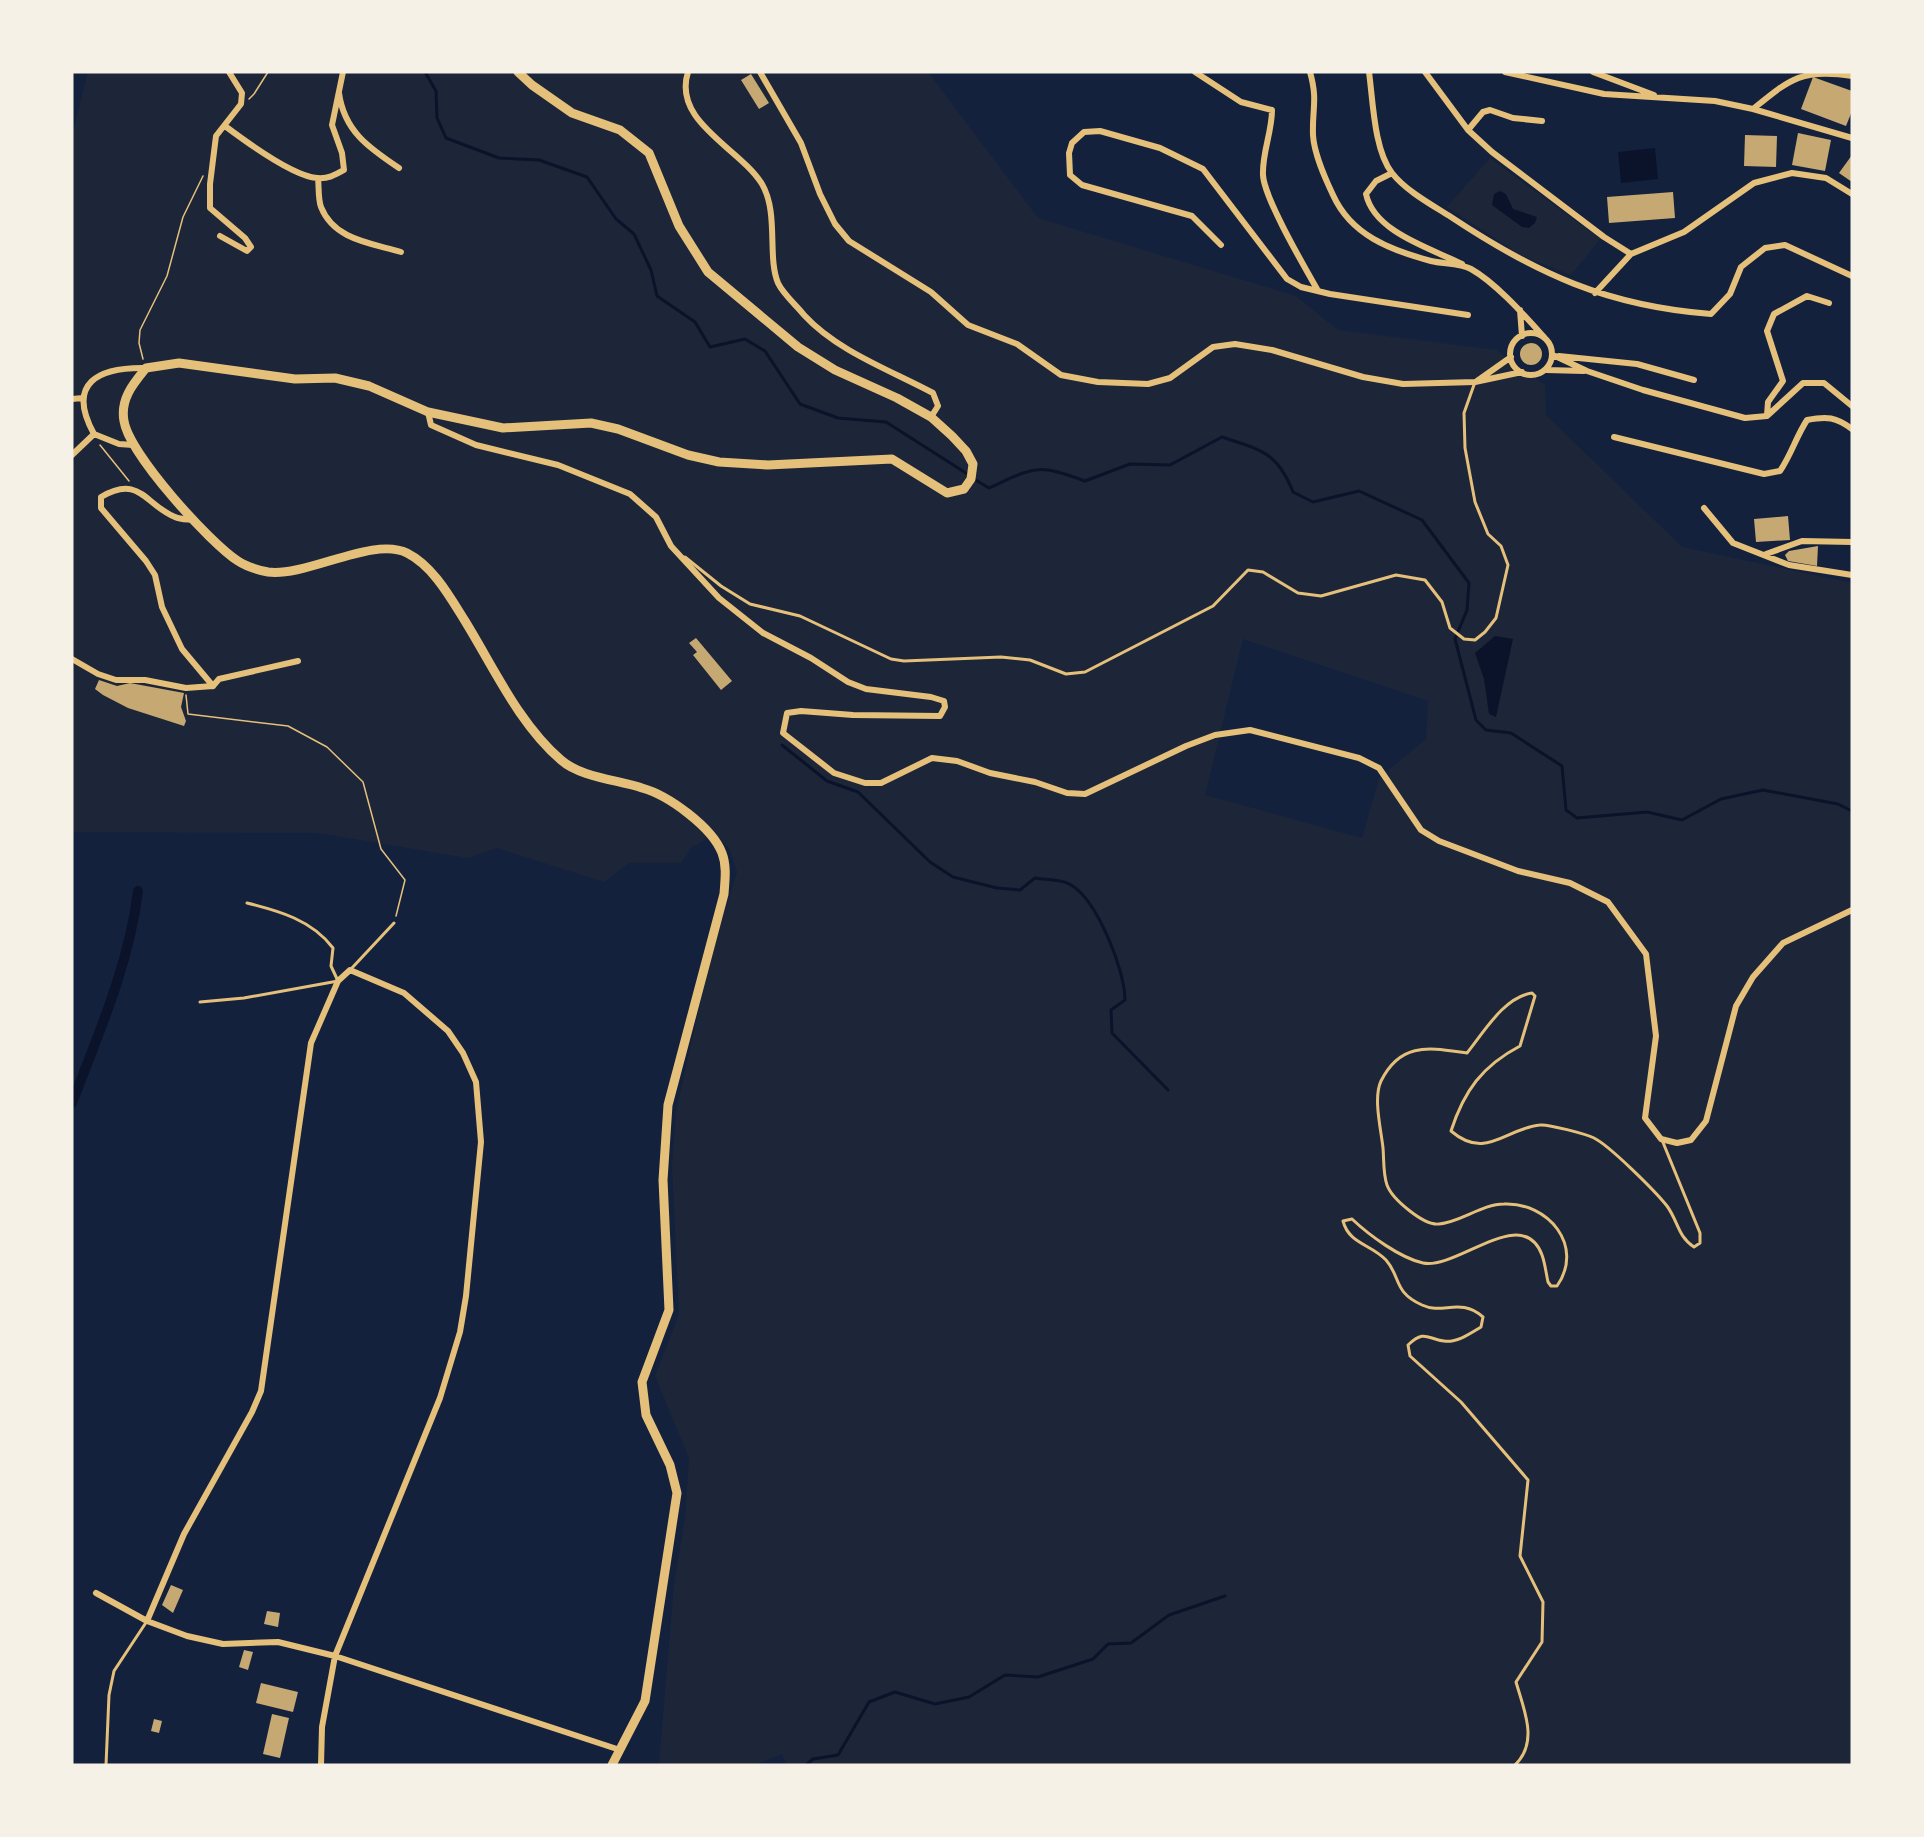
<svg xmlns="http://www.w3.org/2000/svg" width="1924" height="1837" font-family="Ubuntu,sans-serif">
<rect width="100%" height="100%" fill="#14213d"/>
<!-- green -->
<path fill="#1d2539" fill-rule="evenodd" d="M88 72H928L1038 218 1296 296 1338 330 1496 350 1545 385 1546 415 1682 547 1852 583V1765H786L782 1754 755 1765H659L674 1585 685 1518 689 1458 655 1376 679 1315 672 1166 676 1112 711 955 737 872 729 848 714 835 690 848 681 863H629L604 882 497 848 468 858 319 833 72 832V135ZM1243 639 1428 701 1426 739 1379 778 1362 838 1205 795Z
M1490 158 1600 239 1571 275 1522 256 1447 207Z"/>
<!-- water -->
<path fill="#0b132b" d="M1655 148 1658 179 1621 183 1618 152Z
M1500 191 1506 194 1513 209 1537 217 1535 223 1529 228 1522 227 1492 205 1494 194Z
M1495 636 1513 639 1496 717 1489 714 1484 679 1475 653Z"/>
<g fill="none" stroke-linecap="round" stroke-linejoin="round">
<!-- stream -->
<path stroke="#0b132b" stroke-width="3" d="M425 72 436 91 437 118 446 138 499 158 539 160 587 177 616 219 634 234 651 270 657 296 695 322 710 347 745 339 765 351 800 404 838 418 886 422 969 475
M974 479 989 488C1035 467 1036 463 1085 481L1130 464 1170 465 1222 437C1260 450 1277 451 1293 492L1313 502 1359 491 1422 520 1469 583 1467 610 1455 639 1476 720 1486 730 1511 733 1562 766 1566 810 1577 818 1647 812 1682 820 1721 799 1763 790 1838 804 1852 811
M782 745 827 781 858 792 930 862 953 877 997 888 1020 890 1035 878C1045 880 1063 879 1071 885 1097 900 1125 970 1125 1000L1111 1010 1112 1033 1168 1090
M806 1765 813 1759 838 1755 869 1702 895 1692 935 1704 969 1697 1005 1675 1038 1677 1093 1659 1108 1644 1131 1643 1169 1615 1225 1596"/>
<!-- canal -->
<path stroke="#0b132b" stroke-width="10" d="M72 1103C98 1035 129 965 138 891"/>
</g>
<!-- building -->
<path fill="#c6a872" d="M751 74 769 103 759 109 741 80Z
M1813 77 1852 91V111L1846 126 1801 109Z
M1798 133 1831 140 1825 171 1792 165Z
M1745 135 1777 136 1776 167 1744 166Z
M1852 155V182L1839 173Z
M1673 192 1675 218 1609 223 1607 197Z
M1520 354a11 11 0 1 1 22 0a11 11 0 1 1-22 0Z
M1788 516 1790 540 1756 542 1754 519Z
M1818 546 1817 566 1788 561 1785 555 1789 551Z
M696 638 732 681 721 690 693 655 697 652 689 643Z
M99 680 117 686 130 683 184 693 181 707 186 721 184 726 128 708 103 695 95 689Z
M171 1585 183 1590 173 1613 162 1605Z
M267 1611 280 1613 278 1627 264 1624Z
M244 1650 253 1652 248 1670 239 1667Z
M261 1683 298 1692 293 1712 256 1703Z
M272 1714 289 1718 280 1758 263 1754Z
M154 1719 162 1721 159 1733 151 1731Z"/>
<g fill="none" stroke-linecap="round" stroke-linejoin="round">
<!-- path -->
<path stroke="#e5c07b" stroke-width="1.5" d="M249 99 254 94 268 72
M143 359 139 343 140 330 167 276 183 217 203 176
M100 445 129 481
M186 695 188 714 288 726 327 747 363 782 381 849 405 880 396 916"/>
<!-- service -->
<path stroke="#e5c07b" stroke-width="3" d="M685 557 721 586 750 604 800 616 891 659 904 661 1001 657 1030 660 1066 674 1085 672 1213 606 1248 570 1263 572 1298 593 1321 596 1396 575 1425 580 1442 602 1450 628 1464 639 1475 640 1485 632 1496 618 1508 565 1501 546 1488 534 1475 502 1465 448 1464 413 1475 382
M351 969 394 923
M200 1002 244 998 338 981 331 966 333 948C312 920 279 911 247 903
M106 1765 109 1695 114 1671 147 1621
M1515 1765C1539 1742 1524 1710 1516 1682L1542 1642 1543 1602 1520 1556 1528 1480 1461 1402 1410 1356 1408 1345C1425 1329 1427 1339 1444 1341 1457 1343 1471 1333 1481 1327L1483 1317C1460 1297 1443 1315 1422 1305 1393 1292 1401 1277 1386 1260 1371 1244 1349 1244 1343 1221L1352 1219C1369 1235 1400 1258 1423 1263 1457 1270 1523 1203 1542 1255 1545 1263 1546 1273 1548 1282L1551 1286H1557C1585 1246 1548 1202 1504 1204 1482 1204 1461 1222 1439 1224 1424 1226 1392 1199 1387 1185 1383 1174 1384 1159 1383 1148 1381 1129 1373 1098 1381 1081 1401 1041 1430 1048 1467 1053 1484 1032 1504 997 1532 993L1535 996 1520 1046C1482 1066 1464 1091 1451 1131 1486 1161 1506 1128 1540 1125 1548 1124 1586 1134 1594 1138 1610 1146 1655 1191 1667 1206 1678 1221 1678 1237 1694 1247L1700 1243V1233L1662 1140"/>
<!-- minor -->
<path stroke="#e5c07b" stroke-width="6" d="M688 72C672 122 740 148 762 184 779 213 767 257 778 283 783 294 797 306 804 315 837 351 890 370 933 393L938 406 931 417
M760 72 801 143 820 194 835 224 849 241 931 292 968 325 1017 344 1061 375 1098 382 1148 384 1170 378 1213 347 1235 344 1272 350 1363 377 1403 384 1475 382 1522 372
M1195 72 1241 102 1272 110C1272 132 1262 153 1263 175 1264 198 1304 266 1317 289
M1310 72C1318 100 1312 109 1313 135 1314 154 1325 178 1333 195 1351 235 1390 250 1431 261 1443 264 1460 263 1471 269 1496 283 1525 316 1544 337
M1369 72C1373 101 1374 150 1392 173 1406 191 1432 205 1451 217 1537 274 1607 306 1711 314L1730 294 1741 267 1765 248 1785 245 1852 276
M1425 72 1468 130 1492 152 1604 237 1631 254
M1505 72 1604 94 1715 101 1753 109C1790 79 1802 68 1852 76
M1593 72 1654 95
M339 93C344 131 369 148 399 168
M1753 109 1852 138
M225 126C245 141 293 176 317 178 328 179 335 175 344 170L342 153 332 125 343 72
M1468 130 1483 112 1490 110 1513 118 1542 121
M1392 173 1376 181 1366 194C1374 232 1430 248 1462 264
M318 178C319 187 318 199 321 207 334 240 371 243 401 252
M220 236 247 251 251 247 245 238 210 208V184L216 136 241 104 242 93 229 72
M1221 245 1192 216 1082 185 1070 175 1069 153 1072 143 1084 132 1100 131 1160 148 1203 169 1287 279 1301 287 1330 294 1468 315
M1595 293 1631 254 1684 232 1754 183 1792 173 1826 178 1852 194
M1520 310 1522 336
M1510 354a21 21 0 1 1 42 0a21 21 0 1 1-42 0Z
M1553 355 1587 371 1643 390 1745 418 1767 416 1803 383H1824L1852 406
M1559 356 1637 364 1694 380
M1546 370 1584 371
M1477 381 1511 357
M72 399 83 398
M428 412 431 425 476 445 558 465 630 494 656 517 671 546 719 598 763 633 811 658 848 682 866 689 931 697 944 701 945 707 940 716 853 715 801 711 787 713 783 733 834 773 865 783H881L932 758 957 761 990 773 1035 782 1067 793 1085 794 1186 746 1215 735 1250 730 1359 758 1379 768 1421 830 1439 841 1518 871 1570 883 1608 902 1646 954 1656 1036 1645 1118 1661 1139 1677 1143 1691 1140 1706 1121 1736 1006 1753 977 1783 943 1852 910
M1767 415 1768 402 1783 381 1767 331 1774 314 1807 296 1829 303
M94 434C66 383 98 367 146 368
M1614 437 1764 474 1780 471C1791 455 1796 437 1807 420 1827 416 1836 417 1852 429
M72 455 94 434 119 444 133 445
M1704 508 1733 543 1789 565 1852 575
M1766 554 1802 541 1852 542
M72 659 98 674 116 680H145L186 688 213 686 182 649 162 607 155 575 146 561 101 508V497C140 474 145 505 175 517 181 520 189 519 194 520
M213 686 219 679 298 661
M96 1593 147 1621 187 1636 223 1644 278 1642 335 1656 620 1750
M147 1621 184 1534 252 1412 261 1391 311 1043 338 981 350 970 404 993 448 1031 463 1053 476 1082 481 1142 466 1296 460 1332 440 1398 335 1656 322 1727 321 1765"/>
<!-- primary -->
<path stroke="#e5c07b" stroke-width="9" d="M518 72 532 85 572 113 620 130 649 153 679 226 708 272 798 347 835 370 897 398 931 417 952 436 966 451 973 464 971 479 964 489 947 493 892 459 768 465 719 462 688 455 618 429 591 423 503 428 428 412 369 386 335 378 295 379 179 363 146 368C133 384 120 399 124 421 129 454 210 543 238 561 247 567 258 570 268 572 307 577 373 536 407 553 433 566 450 597 465 621 494 668 519 724 561 760 580 777 618 780 642 788 668 795 712 827 722 853 727 866 725 880 724 894L668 1105 663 1180 669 1310 642 1382 646 1415 670 1465 677 1493 645 1701 612 1765"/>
</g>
<!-- border -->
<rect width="1924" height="1837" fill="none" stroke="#f6f1e7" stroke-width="147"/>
</svg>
